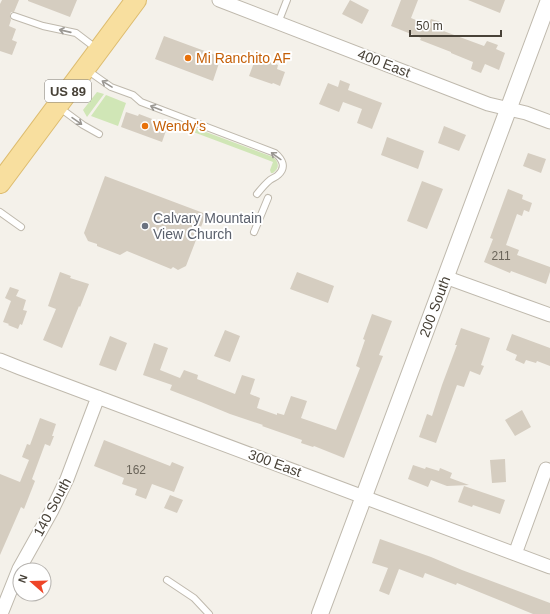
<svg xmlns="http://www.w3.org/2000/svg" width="550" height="614" font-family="Arial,sans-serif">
<rect width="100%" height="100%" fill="#f4f1ea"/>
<!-- green -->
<path fill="#d0e6b6" d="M97 92 104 94 87 117 83 110Z
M106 95 126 103 118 126 91 116Z
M182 123 273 157C279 162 280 168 273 173H271L270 170 273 162 180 127Z"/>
<!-- building -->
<path fill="#d5cdc0" d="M2 0H19L14 12H11L10 15V17L11 20 9 26 16 29 12 40 17 42 12 55 0 51V4Z
M28 0H77L70 17 28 1Z
M350 0 369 10 362 24 342 14Z
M401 0H418L411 18 428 25 431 19 441 22 438 29 484 46 487 41 498 45 496 49 505 53 499 70 485 64 481 73 471 69 473 62 451 53V52L420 40 421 38 391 26Z
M468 0H505L500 13Z
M164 36 221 57 213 81 155 59Z
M263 59 278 65 277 69 285 72 280 86 273 83 272 84 249 76 255 60 262 63Z
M340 80 350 84 348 90 382 103 372 129 357 123 362 109 343 102 339 112 319 104 328 83 338 87Z
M126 112 138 116 139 114 168 125 162 142 121 127Z
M444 126 466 135 459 151 438 143Z
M387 137 424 151 418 169 381 155Z
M528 153 546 159 541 173 523 166Z
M105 176 206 214 186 266 178 270 173 267 171 269 127 251 120 255 97 246V244L88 241 84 233Z
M422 181 443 189 427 229 407 221Z
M508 189 523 195 522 199 532 203 529 212 524 210 522 216 517 214 506 245 519 250 517 255 550 267V272L546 284 511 271 510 273 484 262 493 239 490 238Z
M60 272 71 276 70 278 89 284 80 307 79 306 62 348 43 340 56 309 48 306Z
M297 272 334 286 328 303 290 289Z
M10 287 19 290 16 296 26 300 23 310 27 311 22 325 20 324 18 329 8 325 9 324 3 322 11 301 5 298Z
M372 314 392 321 379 355 383 356 376 374 344 458 314 446 313 447 301 443 302 440 262 426 263 425 230 414 201 402 170 390 172 385 143 375 154 343 168 348 160 370 180 378 184 370 198 375 197 379 235 394 242 375 255 379 250 394 260 398 257 408 277 415V413L284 415 291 396 307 401 301 418 336 430 360 368 356 366 365 340 363 339Z
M461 328 490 338 481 365 484 366 480 375 470 371 464 387 457 385 436 443 419 437 427 414 432 416 442 385 457 345H455Z
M225 330 240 336 230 362 214 356Z
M512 334 550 348V366L537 361 536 363 526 360 524 364 515 360 517 355 506 350Z
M110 336 127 343 116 371 99 365Z
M522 410 531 427 515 436 505 420Z
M40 418 56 424 52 436H54L50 446 45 444 32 479 35 481 24 509 21 507 0 555V474L20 482 29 460 22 457 27 444 30 445Z
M104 440 170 466 172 462 184 467 174 492 152 484 146 499 135 495 137 489 122 484 124 478 94 466Z
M505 459 506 482 492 483 490 460Z
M413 465 425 469 426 467 439 471 440 468 452 473 450 478 469 485 447 486 431 480 428 487 408 479Z
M464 486 505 500 500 514 473 505 472 507 458 502Z
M170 495 183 500 177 513 164 508Z
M380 539 431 557 462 570 550 603V614H533L457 583 456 585 425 573 423 578 399 569 389 595 379 591 388 568 372 563Z"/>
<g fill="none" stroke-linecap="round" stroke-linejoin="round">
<!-- service casing -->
<g stroke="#bfb9ad" stroke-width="8">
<path id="service" d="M14 16 43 26 76 33 97 49
M278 23 287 0
M87 70 111 87 133 95 141 102 275 153C282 159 287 167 278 175 276 177 273 178 270 180 265 184 261 189 257 194
M60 108 83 125 99 134
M0 212 21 227
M254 232 268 198
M167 580 194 598 209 614"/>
</g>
<!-- minor casing -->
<g stroke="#bfb9ad" stroke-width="15">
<path id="minor" d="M219 0 488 104 526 113 550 122
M445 277 550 315
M0 360 20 368 550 567
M515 554 546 469
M1 614 19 569 52 510 67 479 98 397"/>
</g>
<!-- tertiary casing -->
<g stroke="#bfb9ad" stroke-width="18">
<g id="tertiary">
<path id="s1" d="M320 614 549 0"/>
</g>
</g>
<!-- primary casing -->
<g stroke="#ddbc6f" stroke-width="22">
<path id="primary" d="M0 183 136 0"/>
</g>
<!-- service -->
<use href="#service" stroke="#fff" stroke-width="6"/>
<!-- minor -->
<use href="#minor" stroke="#fff" stroke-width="13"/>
<!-- tertiary -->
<use href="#tertiary" stroke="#fff" stroke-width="16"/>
<!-- primary -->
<use href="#primary" stroke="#f8df9f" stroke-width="20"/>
</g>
<!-- one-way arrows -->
<defs><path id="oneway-shaft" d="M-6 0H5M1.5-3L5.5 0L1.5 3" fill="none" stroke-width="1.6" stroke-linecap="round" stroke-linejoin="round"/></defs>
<g stroke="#9a9792">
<use href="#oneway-shaft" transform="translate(65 31) rotate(-167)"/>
<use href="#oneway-shaft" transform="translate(107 84) rotate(-148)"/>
<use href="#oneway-shaft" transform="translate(156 108) rotate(-159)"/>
<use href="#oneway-shaft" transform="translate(77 121) rotate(35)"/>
<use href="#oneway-shaft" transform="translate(276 156) rotate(-144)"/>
</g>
<!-- markers -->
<g fill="#e8710a" stroke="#fff" stroke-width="1.5">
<circle cx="188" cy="58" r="4"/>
<circle cx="145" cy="126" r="4"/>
</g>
<circle fill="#6b7280" stroke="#fff" stroke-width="1.5" cx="145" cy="226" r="4"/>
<g text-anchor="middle" stroke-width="4" stroke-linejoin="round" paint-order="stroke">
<!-- number labels -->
<g font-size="12" fill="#6b655a">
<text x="501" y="260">211</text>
<text x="136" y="474">162</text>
</g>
<!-- shield labels -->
<rect fill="#fff" stroke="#7f7b74" stroke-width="1" x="45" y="80" width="46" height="22" rx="3"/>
<g font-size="13" font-weight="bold" fill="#484238">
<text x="68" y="96">US 89</text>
</g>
<!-- food labels -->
<g font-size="14" fill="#c56008" stroke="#fff" text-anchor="start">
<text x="196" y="63">Mi Ranchito AF</text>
<text x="153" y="131">Wendy's</text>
</g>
<!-- street labels -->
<g font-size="14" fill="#484238" stroke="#fff">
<text transform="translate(384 63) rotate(21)" y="5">400 East</text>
<text dy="5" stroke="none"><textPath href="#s1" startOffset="328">200 South</textPath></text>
<text transform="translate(275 463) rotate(20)" y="5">300 East</text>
<text transform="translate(52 507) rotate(-62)" y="5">140 South</text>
</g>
<!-- worship labels -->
<g font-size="14" fill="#5b616d" stroke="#fff" text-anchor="start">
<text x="153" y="223">Calvary Mountain<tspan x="153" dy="16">View Church</tspan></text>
</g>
</g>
<!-- north arrow -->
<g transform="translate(32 582) rotate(290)"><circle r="19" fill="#ffffff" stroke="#b6b3af"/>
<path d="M0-3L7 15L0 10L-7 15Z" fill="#ee4528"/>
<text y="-6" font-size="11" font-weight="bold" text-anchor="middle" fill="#484238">N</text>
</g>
<!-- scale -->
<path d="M410 30v6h91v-6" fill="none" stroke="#484238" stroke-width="2"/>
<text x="416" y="30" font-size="12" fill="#484238" stroke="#ffffff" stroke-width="3" paint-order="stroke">50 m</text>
</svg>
